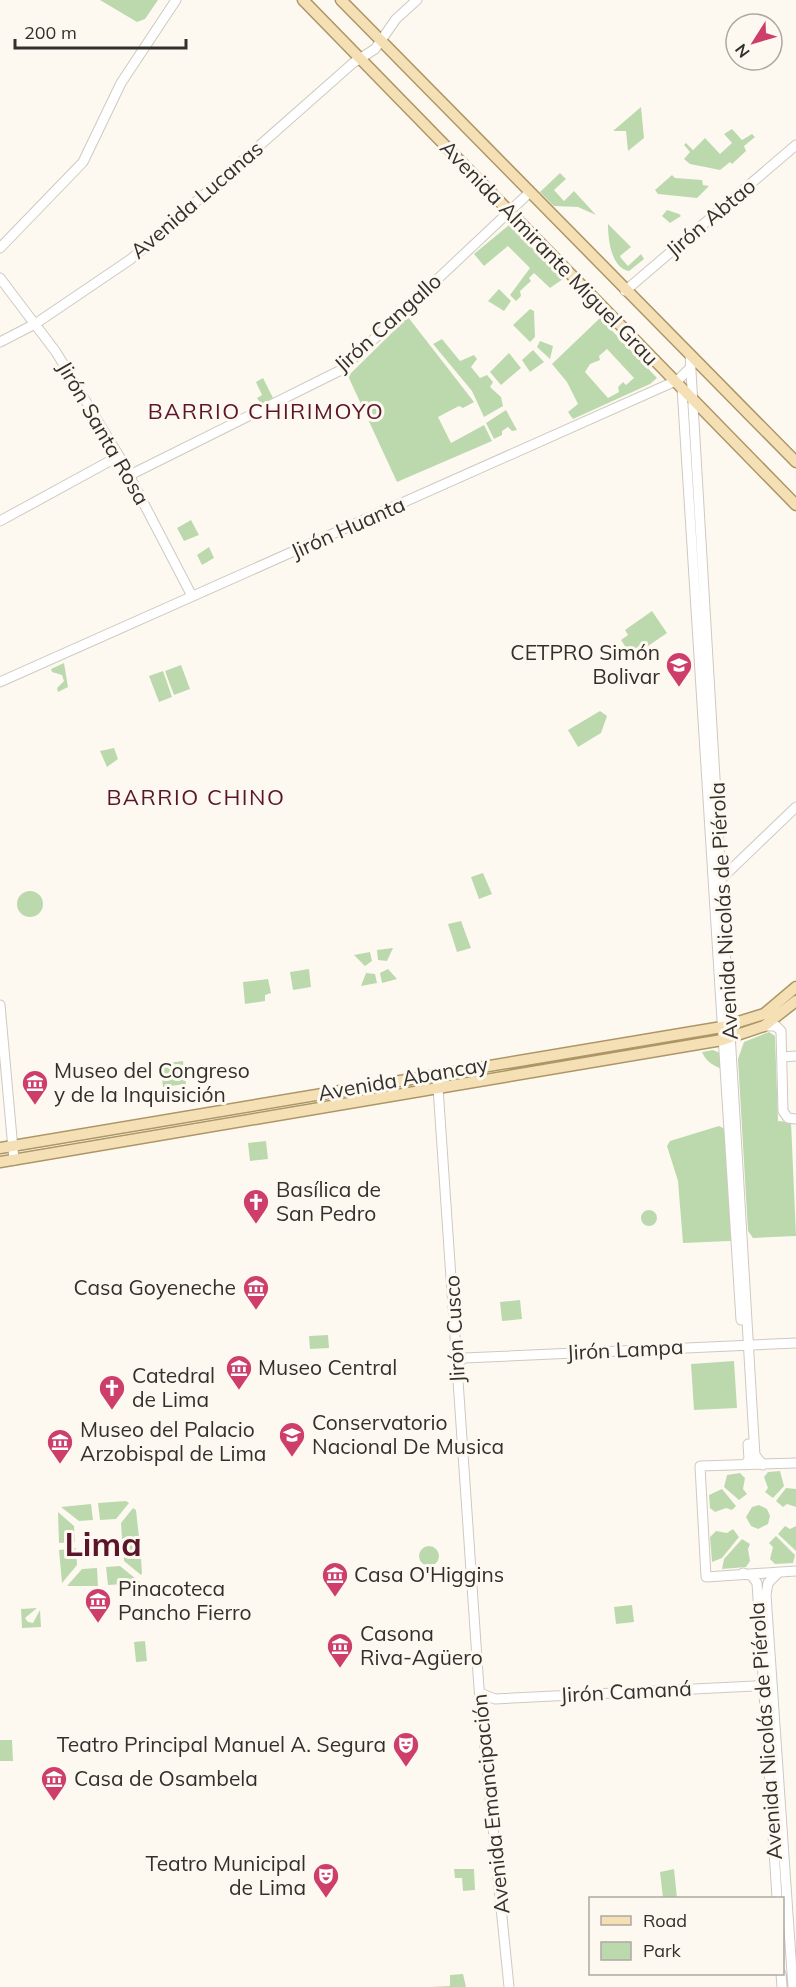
<svg xmlns="http://www.w3.org/2000/svg" width="796" height="1987" font-family="Mulish,sans-serif">
<rect width="100%" height="100%" fill="#fef9f0"/>
<!-- green -->
<path fill="#bcd9ae" fill-rule="evenodd" d="M100 0H158L145 19 137 22Z
M641 107 644 138 628 151 626 131H613Z
M732 129 742 140 752 134 755 137 744 146 746 151 732 164 730 162 720 170 690 164 684 159 690 152 684 145 686 143 693 150 705 138 720 154 732 143 724 134Z
M560 173 566 179 554 190 564 201 574 191 596 215 578 207 554 206 540 192Z
M672 175 675 178 702 180 703 185 709 186 697 198 658 194 655 190Z
M667 210 679 214 681 216 670 223 662 216Z
M608 224 631 247 620 256 621 258 628 266 641 254 644 259 629 271C611 268 608 239 608 224Z
M509 225 563 279 550 288 534 273 529 278 531 281 520 291 521 296 516 301 510 295 530 268 508 246 484 266 474 254Z
M499 289 511 301 504 311 488 301Z
M530 309 534 311 535 337 530 342 513 325Z
M408 317 474 402 463 408 459 406 438 417 451 443 484 425 492 441 397 482 348 376Z
M600 318 657 378 650 384 573 419 568 412 578 404 567 382 552 364ZM607 349 634 378 626 385 623 382 618 387 619 392 608 398 585 372 590 364 600 360 599 356Z
M442 339 460 361 474 355 477 359 471 367 480 378 487 375 493 382 490 387 501 397 503 406 484 417 472 391 433 344Z
M540 341 553 346 550 359 537 347Z
M533 350 544 362 530 372 522 360Z
M509 353 521 368 501 385 490 372Z
M263 378 273 398 261 404 257 398 262 395 256 382Z
M506 410 517 430 512 431 508 427 502 431V435L494 439 486 423Z
M191 520 199 535 184 541 177 528Z
M209 547 214 558 202 565 197 555Z
M652 611 667 633 632 657 621 640 628 635 625 630Z
M64 663 68 687 58 692 57 688 64 681 62 675 52 672 51 669Z
M181 665 190 689 174 695 165 671Z
M163 671 172 697 159 702 149 676Z
M600 711 607 716 601 733 578 747 568 730Z
M114 748 118 759 107 767 100 751Z
M483 873 492 894 479 899 471 877Z
M17 904a13 13 0 1 1 26 0a13 13 0 1 1-26 0Z
M461 921 471 948 457 952 448 924Z
M393 948 387 961 378 960 377 950Z
M370 952 372 961 365 966 354 955Z
M309 969 311 987 293 990 290 972Z
M388 969 397 979 382 983 380 973Z
M366 973 375 974 377 983 361 986Z
M268 979 271 993 265 995V1001L245 1004 243 982Z
M769 1032 775 1036 778 1121 791 1122 796 1236 753 1238 748 1231 738 1059 744 1042Z
M713 1050 720 1053 724 1070C713 1065 707 1063 702 1052Z
M183 1061 186 1084 163 1087 160 1064Z
M719 1126 725 1129 733 1239 730 1241 683 1243 678 1181 667 1146 670 1141Z
M266 1141 268 1159 250 1161 248 1143Z
M641 1218a8 8 0 1 1 16 0a8 8 0 1 1-16 0Z
M520 1300 522 1319 502 1321 500 1302Z
M328 1335 329 1348 310 1349 309 1336Z
M734 1361 737 1408 694 1410 691 1364Z
M780 1471 784 1486 773 1498 765 1492 768 1488 764 1477 768 1472Z
M740 1473 745 1478 743 1489 747 1494 739 1500 724 1487 727 1475Z
M786 1488 796 1489V1507L787 1504 783 1507 776 1501Z
M722 1489 736 1506 732 1510 726 1508 715 1512 710 1508 709 1495Z
M126 1501 129 1503 116 1519 100 1520 98 1503Z
M91 1504 93 1520 79 1521 61 1507Z
M759 1505 767 1509 770 1516 768 1524 758 1529 751 1526 746 1517 752 1507Z
M133 1508 136 1510 139 1537 122 1539 121 1523Z
M58 1512 74 1526 75 1542 59 1543Z
M785 1526 790 1529 796 1526V1551L778 1534Z
M733 1529 739 1537 722 1558 712 1562 710 1537 716 1531 727 1533Z
M776 1536 795 1555 793 1563 775 1564 770 1559 773 1547 769 1543Z
M742 1539 750 1544 748 1549 750 1561 746 1567 722 1569 724 1559Z
M140 1544 142 1573 141 1575 124 1561 123 1545Z
M419 1556a10 10 0 1 1 20 0a10 10 0 1 1-20 0Z
M76 1548 77 1565 62 1583 59 1550Z
M120 1566 141 1583 108 1585 106 1567Z
M97 1568 98 1586H67L82 1569Z
M632 1605 634 1622 616 1624 614 1607Z
M37 1608 25 1618 28 1622 33 1623 40 1610 41 1627 22 1628 21 1609Z
M145 1641 147 1661 136 1662 134 1642Z
M0 1740H12L13 1761H0Z
M454 1869H474L475 1890 463 1891 462 1878H455Z
M674 1869 677 1898H663L660 1872Z
M463 1974 466 1987H430L450 1986V1975Z"/>
<g fill="none" stroke-linecap="round" stroke-linejoin="round">
<!-- secondary casing -->
<g stroke="#cec9c1" stroke-width="11">
<path id="secondary" d="M0 248 83 162 121 83 176 0
M0 278 56 352 119 456 192 596
M625 291 796 145
M0 342 35 324 131 259 353 63 375 49 396 19 417 0
M690 354 753 1423 755 1455 763 1465
M682 388 741 1320
M130 475 341 370 530 192
M0 521 119 456
M0 682 678 380 691 367
M722 878 796 807
M0 1005 14 1160
M764 1026H776L781 1031 783 1111 788 1118 796 1119
M782 1057 796 1056
M437 1073 479 1688 509 1987
M457 1364 464 1358 796 1343
M796 1463 700 1466 706 1577 796 1571
M745 1465 749 1459 748 1444
M779 1572 768 1583 766 1595 793 1987
M743 1573 752 1576 757 1583 777 1898
M480 1693 495 1699 754 1686 769 1682
M781 1974 782 1987"/>
</g>
<!-- primary casing -->
<g stroke="#ad9666" stroke-width="13">
<path id="primary" d="M303 0 796 505
M341 0 796 462
M0 1148 722 1027 764 1014 796 987
M0 1162 722 1040 764 1026 796 1001"/>
</g>
<!-- secondary -->
<use href="#secondary" stroke="#fff" stroke-width="9"/>
<!-- primary -->
<use href="#primary" stroke="#f5e0b5" stroke-width="10"/>
</g>
<!-- icons -->
<defs>
<g id="university-pin" transform="scale(1.35)"><path d="M0 17L-7.5 6A9.5 9.5 0 1 1 7.5 6Z" fill="#cd3f6a" stroke="#fef9f0"/><path d="M0-5L7-2L0 1L-7-2ZM-4 1L0 2.5L4 1V4Q0 6-4 4Z" fill="#fff"/></g>
<g id="museum-pin" transform="scale(1.35)"><path d="M0 17L-7.5 6A9.5 9.5 0 1 1 7.5 6Z" fill="#cd3f6a" stroke="#fef9f0"/><path d="M0-6L6-3V-2H-6V-3ZM-5-1h2V3h-2ZM-1-1h2V3h-2ZM3-1h2V3H3ZM-6 4H6V6H-6Z" fill="#fff"/></g>
<g id="church-pin" transform="scale(1.35)"><path d="M0 17L-7.5 6A9.5 9.5 0 1 1 7.5 6Z" fill="#cd3f6a" stroke="#fef9f0"/><path d="M-1.2-6h2.4v3.5h3.3v2.4h-3.3V6h-2.4V-.1h-3.3v-2.4h3.3Z" fill="#fff"/></g>
<g id="theatre-pin" transform="scale(1.35)"><path d="M0 17L-7.5 6A9.5 9.5 0 1 1 7.5 6Z" fill="#cd3f6a" stroke="#fef9f0"/><path d="M-5-5.5Q0-4 5-5.5V0Q5 5 0 6Q-5 5-5 0ZM-3.3-2.5H-1v1.5H-3.3ZM1-2.5H3.3v1.5H1ZM-2.8 1Q0 5.5 2.8 1Z" fill="#fff"/></g>
</defs>
<g fill-rule="evenodd">
<use href="#university-pin" x="679" y="665"/>
<use href="#museum-pin" x="35" y="1083"/>
<use href="#church-pin" x="256" y="1202"/>
<use href="#museum-pin" x="256" y="1288"/>
<use href="#museum-pin" x="239" y="1368"/>
<use href="#church-pin" x="112" y="1388"/>
<use href="#university-pin" x="292" y="1435"/>
<use href="#museum-pin" x="60" y="1442"/>
<use href="#museum-pin" x="335" y="1575"/>
<use href="#museum-pin" x="98" y="1601"/>
<use href="#museum-pin" x="340" y="1646"/>
<use href="#theatre-pin" x="406" y="1745"/>
<use href="#museum-pin" x="54" y="1779"/>
<use href="#theatre-pin" x="326" y="1876"/>
</g>
<g text-anchor="middle" stroke-width="6" stroke-linejoin="round" paint-order="stroke">
<!-- street labels -->
<g font-size="21" fill="#33312e" stroke="#fef9f0">
<text transform="translate(197 200) rotate(-41)" y="7">Avenida Lucanas</text>
<text transform="translate(711 218) rotate(-40)" y="7">Jirón Abtao</text>
<text transform="translate(549 253) rotate(46)" y="7">Avenida Almirante Miguel Grau</text>
<text transform="translate(388 323) rotate(-42)" y="7">Jirón Cangallo</text>
<text transform="translate(103 433) rotate(60)" y="7">Jirón Santa Rosa</text>
<text transform="translate(348 528) rotate(-24)" y="7">Jirón Huanta</text>
<text transform="translate(724 911) rotate(-93)" y="7">Avenida Nicolás de Piérola</text>
<text transform="translate(403 1079) rotate(-10)" y="7">Avenida Abancay</text>
<text transform="translate(455 1329) rotate(-93)" y="7">Jirón Cusco</text>
<text transform="translate(625 1350) rotate(-3)" y="7">Jirón Lampa</text>
<text transform="translate(626 1692) rotate(-3)" y="7">Jirón Camaná</text>
<text transform="translate(766 1731) rotate(-94)" y="7">Avenida Nicolás de Piérola</text>
<text transform="translate(491 1804) rotate(-96)" y="7">Avenida Emancipación</text>
</g>
<!-- poi labels -->
<g font-size="21" fill="#33312e" stroke="#fef9f0" text-anchor="start">
<text x="660" y="660" text-anchor="end">CETPRO Simón<tspan x="660" dy="24">Bolivar</tspan></text>
<text x="54" y="1078">Museo del Congreso<tspan x="54" dy="24">y de la Inquisición</tspan></text>
<text x="276" y="1197">Basílica de<tspan x="276" dy="24">San Pedro</tspan></text>
<text x="236" y="1295" text-anchor="end">Casa Goyeneche</text>
<text x="258" y="1375">Museo Central</text>
<text x="132" y="1383">Catedral<tspan x="132" dy="24">de Lima</tspan></text>
<text x="312" y="1430">Conservatorio<tspan x="312" dy="24">Nacional De Musica</tspan></text>
<text x="80" y="1437">Museo del Palacio<tspan x="80" dy="24">Arzobispal de Lima</tspan></text>
<text x="354" y="1582">Casa O'Higgins</text>
<text x="118" y="1596">Pinacoteca<tspan x="118" dy="24">Pancho Fierro</tspan></text>
<text x="360" y="1641">Casona<tspan x="360" dy="24">Riva-Agüero</tspan></text>
<text x="386" y="1752" text-anchor="end">Teatro Principal Manuel A. Segura</text>
<text x="74" y="1786">Casa de Osambela</text>
<text x="306" y="1871" text-anchor="end">Teatro Municipal<tspan x="306" dy="24">de Lima</tspan></text>
</g>
<!-- neighbourhood labels -->
<g font-size="22" letter-spacing="1.5" fill="#5a152a" stroke="#fef9f0">
<text x="266" y="419">BARRIO CHIRIMOYO</text>
<text x="196" y="805">BARRIO CHINO</text>
</g>
<!-- town labels -->
<g font-size="33" font-weight="bold" fill="#5a152a" stroke="#fef9f0">
<text x="103" y="1556">Lima</text>
</g>
</g>
<!-- legend -->
<rect x="589" y="1897" width="195" height="78" fill="#fef9f0" stroke="#ada9a2" stroke-width="1.5"/>
<rect x="601" y="1916" width="30" height="9" fill="#f5e0b5" stroke="#ada9a2" stroke-width="1.5"/>
<text x="643" y="1927" font-size="18" fill="#33312e">Road</text>
<rect x="601" y="1942" width="30" height="18" fill="#bcd9ae" stroke="#ada9a2" stroke-width="1.5"/>
<text x="643" y="1957" font-size="18" fill="#33312e">Park</text>
<!-- north arrow -->
<g transform="translate(754 42) rotate(233)"><circle r="28" fill="#fef9f0" stroke="#ada9a2" stroke-width="1.5"/>
<path d="M0-4.5L10 22L0 15L-10 22Z" fill="#cd3f6a"/>
<text y="-9" font-size="16" font-weight="bold" text-anchor="middle" fill="#33312e">N</text>
</g>
<!-- scale -->
<path d="M15 39v9h171v-9" fill="none" stroke="#33312e" stroke-width="3"/>
<text x="24" y="39" font-size="18" fill="#33312e" stroke="#fef9f0" stroke-width="4.5" paint-order="stroke">200 m</text>
</svg>
